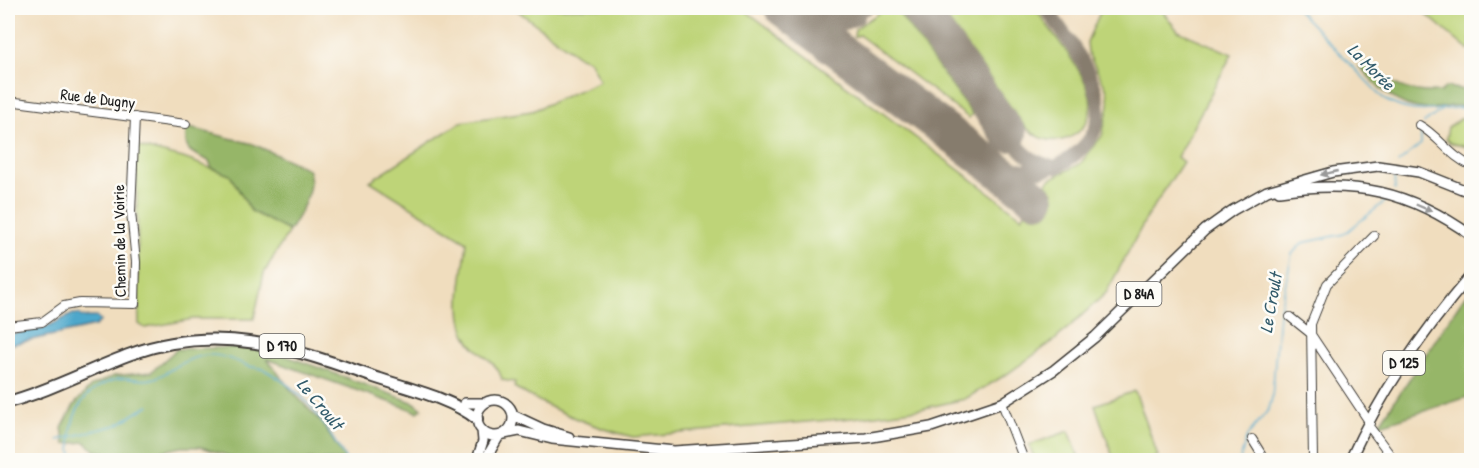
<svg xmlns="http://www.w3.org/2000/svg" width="1479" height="468" font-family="'Patrick Hand',sans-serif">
<rect width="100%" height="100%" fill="#fdfcf7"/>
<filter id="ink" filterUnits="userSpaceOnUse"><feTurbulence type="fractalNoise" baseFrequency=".0167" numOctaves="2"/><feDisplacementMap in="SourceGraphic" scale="12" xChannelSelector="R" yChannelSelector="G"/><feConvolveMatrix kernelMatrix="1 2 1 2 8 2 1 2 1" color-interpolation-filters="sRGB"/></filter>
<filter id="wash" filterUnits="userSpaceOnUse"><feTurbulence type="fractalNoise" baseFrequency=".008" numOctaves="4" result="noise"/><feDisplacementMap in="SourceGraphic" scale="24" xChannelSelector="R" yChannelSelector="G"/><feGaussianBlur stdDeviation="1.35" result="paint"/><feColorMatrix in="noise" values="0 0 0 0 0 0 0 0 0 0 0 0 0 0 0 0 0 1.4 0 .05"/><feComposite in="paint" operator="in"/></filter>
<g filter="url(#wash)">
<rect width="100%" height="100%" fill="#f0ddbe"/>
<!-- green -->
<path fill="#bed478" stroke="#6d784a" stroke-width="1.5" d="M514 8H742L1022 217 1050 179 1080 164 1102 136 1109 105 1107 90 1088 53 1087 42 1102 8H1160L1178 31 1232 54 1177 157 1183 162 1147 217 1106 293 1055 340 1007 374 965 399 920 409 853 418 633 437C592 427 550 409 514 387L515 382 502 380C498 361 481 357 470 342 451 315 464 273 467 242L370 181 461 122 532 111 600 81 589 60 580 57Z
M886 8H895L972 114 969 118 859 35 854 37 855 29Z
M939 8H1035C1050 30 1079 65 1088 89 1103 133 1052 160 1022 123Z
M1419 8H1471V47L1468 50Z
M1471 112V148L1450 143 1446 139 1448 127Z
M136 146 183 158 230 175 251 211 289 231 264 273 254 319H193L145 328 139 324Z
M1135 391 1158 456 1146 460H1114L1095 405Z
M1069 431 1080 460H1035L1029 445Z"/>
<!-- forest -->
<path fill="#96b668" stroke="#596942" stroke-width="1.5" d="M1365 61C1392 84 1403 94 1440 92L1446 87 1471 91V108C1450 102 1444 110 1425 109 1395 107 1378 87 1359 66Z
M186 127 253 144 308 169C316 187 299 216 289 231L251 211 230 175 212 168 209 161C188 151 184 152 186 127Z
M1471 291V396L1378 426 1462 300Z
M245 347 273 351 415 403 422 409 418 412 267 359 291 390 321 422 346 460H241L201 447H182L131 458 96 451 85 442 65 444 62 428 74 405 91 386 114 376 151 372 177 349Z"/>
<!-- water -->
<path fill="#4ea7cb" stroke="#356274" stroke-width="1.5" d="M73 314H79L82 317H97L101 321 95 326 8 345V335L46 327Z"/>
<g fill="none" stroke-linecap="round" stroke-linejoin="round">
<!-- stream -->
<path stroke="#4ea7cb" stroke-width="1.5" d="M1296 8 1385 100C1405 111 1420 112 1443 109
M1424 123 1443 109 1472 107
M1398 163 1421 144V131
M1394 174 1395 190
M58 440 117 425 149 405
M73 460C65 423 78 389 118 379 130 376 143 383 155 378 162 376 168 371 175 367 205 350 217 352 248 366 253 368 260 367 265 370 310 395 321 419 346 460
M1240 460 1247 436 1269 409 1272 398 1279 314 1292 254 1302 243 1344 234 1388 199"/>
<!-- taxiway -->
<path stroke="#867c6d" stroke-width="14" d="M786 8C813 19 840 18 867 8
M800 21C822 31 837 28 858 17
M1009 134C1021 152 1033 164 1056 167 1139 122 1082 61 1046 8
M977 154C999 164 1024 175 1048 169"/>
<!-- runway -->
<path stroke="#867c6d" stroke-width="36" d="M782 8 1037 199
M918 8 1009 134"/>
</g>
</g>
<g filter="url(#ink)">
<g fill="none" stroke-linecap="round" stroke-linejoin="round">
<!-- minor casing -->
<g stroke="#3c3934" stroke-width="10">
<path id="minor" d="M8 101 186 124
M1419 125C1439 136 1450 157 1472 166
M1290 317 1310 333 1370 423 1369 426
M8 326 42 322 64 306 80 303 135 304 136 262 131 212 135 117
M1002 403 1024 460
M1371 429 1394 460
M1252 439 1265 460
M1313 460 1311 324 1327 284 1374 236"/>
</g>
<!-- major casing -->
<g stroke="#3c3934" stroke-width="12">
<path id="major" d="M1279 191C1355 180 1408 190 1472 236
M477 418a18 18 0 1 1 36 0a18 18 0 1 1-36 0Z
M465 403H484
M513 415 543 429 569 437
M504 434 519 431 552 439 674 451 866 438 931 427 1002 403 1054 370 1095 337 1205 230 1233 210 1267 191 1333 172 1378 166 1419 172 1472 193
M477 460 483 441 482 430
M485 460 499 436
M1350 460C1381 392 1423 331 1472 274"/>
</g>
<!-- highway casing -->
<g stroke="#3c3934" stroke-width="14">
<path id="highway" d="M8 402C50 391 90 369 131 354 217 323 290 347 371 376 403 387 451 398 477 419"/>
</g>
<!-- minor -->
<use href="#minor" stroke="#fff" stroke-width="8"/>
<!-- major -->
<use href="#major" stroke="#fff" stroke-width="9"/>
<!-- highway -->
<use href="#highway" stroke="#fff" stroke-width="10"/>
</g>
<!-- one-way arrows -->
<defs><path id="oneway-solid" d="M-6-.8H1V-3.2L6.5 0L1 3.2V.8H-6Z" transform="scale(1.5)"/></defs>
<g fill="#999">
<use href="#oneway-solid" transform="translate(1329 173) rotate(167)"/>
<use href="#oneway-solid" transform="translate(1424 208) rotate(23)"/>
</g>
</g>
<g text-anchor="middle" stroke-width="5" stroke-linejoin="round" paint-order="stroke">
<!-- shield labels -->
<g fill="#fdfcf7" stroke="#605f5e" stroke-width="1.5">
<rect x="1116.5" y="282" width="45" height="24" rx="4.5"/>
<rect x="259.5" y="334" width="45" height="24" rx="4.5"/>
<rect x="1383" y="351" width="42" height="24" rx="4.5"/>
</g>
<g font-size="15" font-weight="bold" fill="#1c1c1c">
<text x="1139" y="299">D 84A</text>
<text x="282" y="351">D 170</text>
<text x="1404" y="368">D 125</text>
</g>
<!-- street labels -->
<g font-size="16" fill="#1c1c1c" stroke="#fdfcf7">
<text transform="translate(98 98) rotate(7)" y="6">Rue de Dugny</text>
<text transform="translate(119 241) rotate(-91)" y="6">Chemin de la Voirie</text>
</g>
<!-- water labels -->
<g font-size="18" font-style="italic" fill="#325b6b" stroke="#fdfcf7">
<text transform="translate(1371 67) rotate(45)" y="6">La Morée</text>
<text transform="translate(1271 303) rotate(-80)" y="6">Le Croult</text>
<text transform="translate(320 404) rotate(50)" y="6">Le Croult</text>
</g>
</g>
<!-- margin -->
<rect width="1479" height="468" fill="none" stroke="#fdfcf7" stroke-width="30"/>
</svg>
